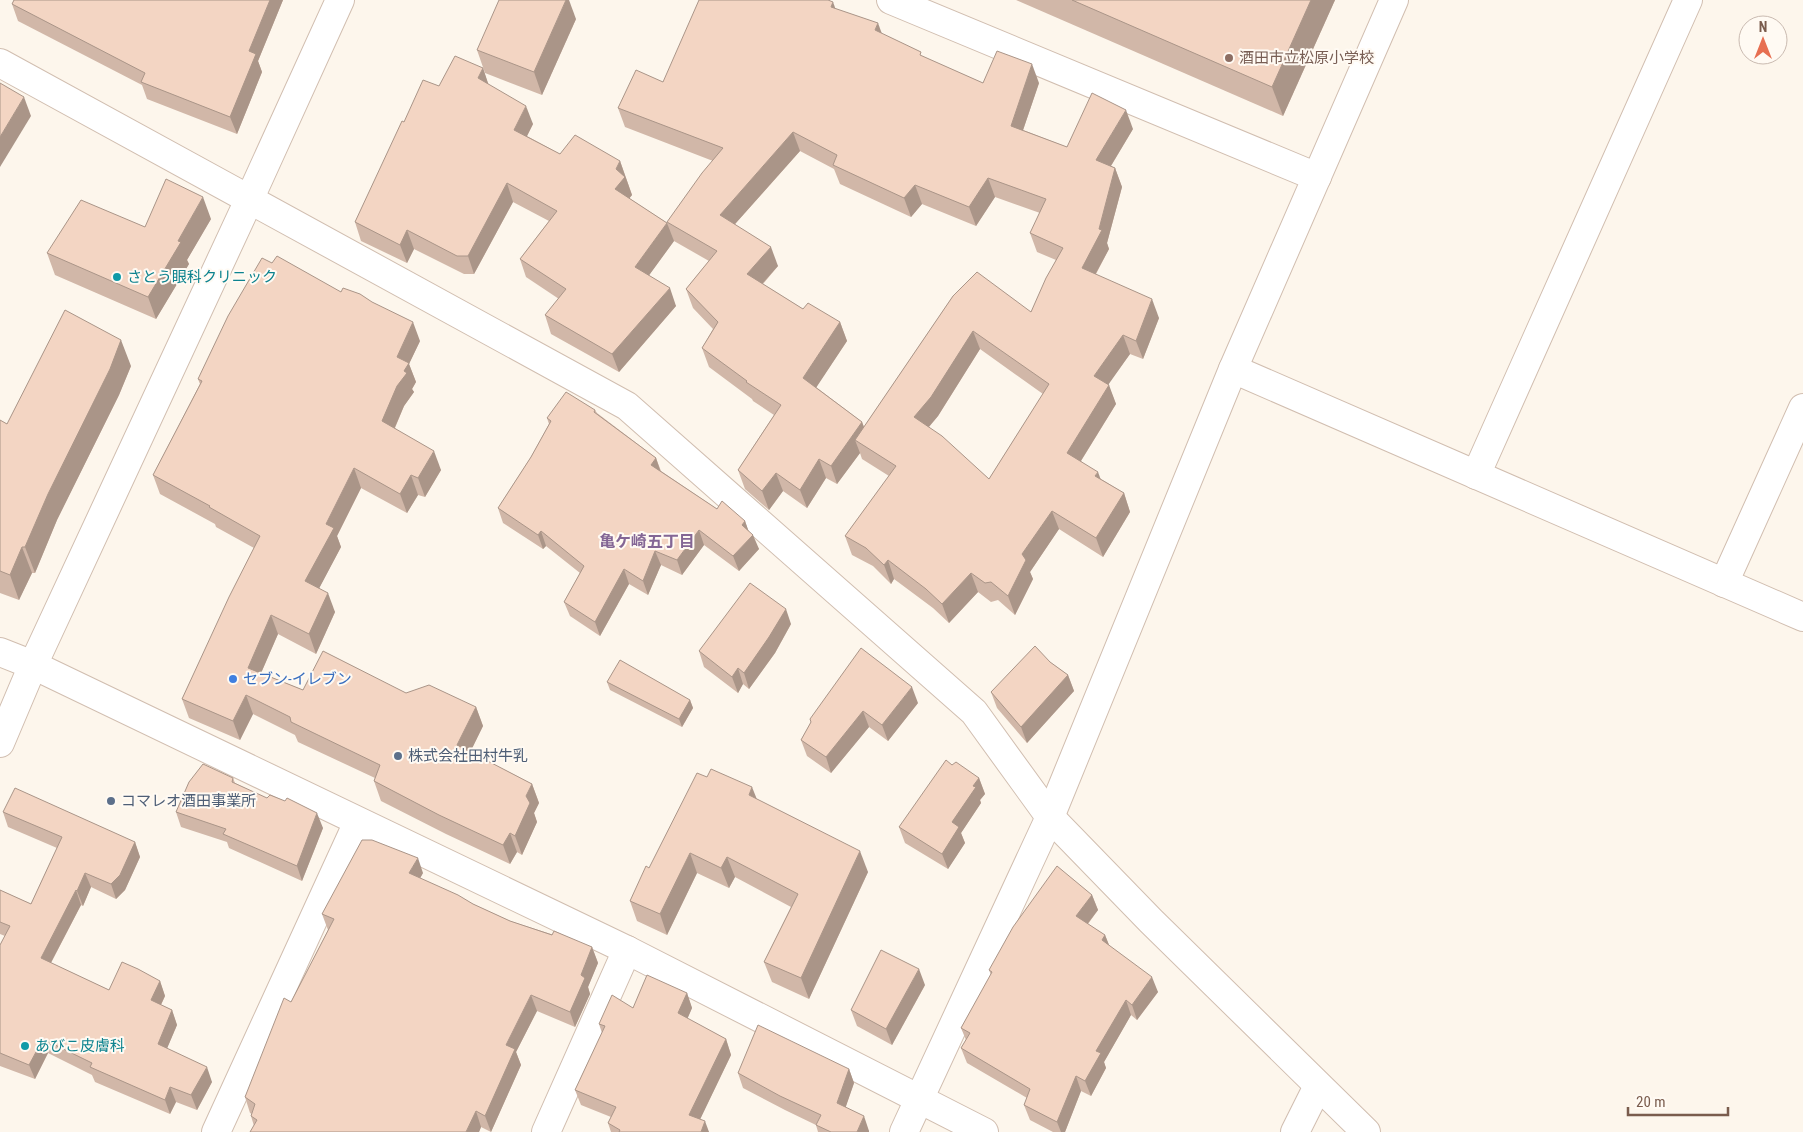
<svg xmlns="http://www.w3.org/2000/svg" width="1803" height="1132" font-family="'Roboto Condensed','Noto Sans JP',sans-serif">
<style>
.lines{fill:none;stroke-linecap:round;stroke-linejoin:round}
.minor-casing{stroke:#d1beb0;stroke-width:30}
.tertiary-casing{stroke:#d1beb0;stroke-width:30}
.minor{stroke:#fff;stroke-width:28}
.tertiary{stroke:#fff;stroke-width:28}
.wall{fill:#d1b7a8;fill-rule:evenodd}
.shaded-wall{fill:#aa9588}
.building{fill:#f3d5c3;stroke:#aa9588;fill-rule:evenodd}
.education-dot{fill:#8d6e63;stroke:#fffaf3;stroke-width:2}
.culture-dot{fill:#0f9aa8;stroke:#fffaf3;stroke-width:2}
.shop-dot{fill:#3f7fe0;stroke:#fffaf3;stroke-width:2}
.service-dot{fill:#5c6f8a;stroke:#fffaf3;stroke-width:2}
.labels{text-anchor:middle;stroke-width:4;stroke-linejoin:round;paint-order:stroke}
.education-label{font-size:15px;fill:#785e54;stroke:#fffaf3;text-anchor:start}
.culture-label{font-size:15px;fill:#0d838f;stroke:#fffaf3;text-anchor:start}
.shop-label{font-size:15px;fill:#366cbe;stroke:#fffaf3;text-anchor:start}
.service-label{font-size:15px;fill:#4e5e75;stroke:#fffaf3;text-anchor:start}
.neighbourhood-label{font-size:16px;font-weight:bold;fill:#846695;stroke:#fffaf3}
</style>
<rect width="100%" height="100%" fill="#fdf6ec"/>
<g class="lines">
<defs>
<g id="minor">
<path d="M891 0 1317 177"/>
<path d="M0 63 627 406 974 712 1050 817 1151 921 1366 1132"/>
<path d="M1233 369 1803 617"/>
<path d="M1476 475 1688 0"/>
<path d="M1724 583 1803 408"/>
<path d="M0 652 33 665 627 950 984 1132"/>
<path d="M216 1132 358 822"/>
<path d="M546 1132 627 950"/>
<path d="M904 1132 1050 817 1233 369 1394 0"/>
<path d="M1295 1132 1318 1086"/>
</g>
<path id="tertiary" d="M0 743 33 665 249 200 340 0"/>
</defs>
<use href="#minor" class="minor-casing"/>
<use href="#tertiary" class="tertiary-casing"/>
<use href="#minor" class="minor"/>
<use href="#tertiary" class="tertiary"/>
</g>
<g class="wall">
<path d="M14 0H283L258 61 262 72 237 134 147 99 142 85 18 21 12 4Z"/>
<path d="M1016 0H1335L1283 116Z"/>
<path d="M835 8 923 57 983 83H1039L1023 130 1067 147 1133 129 1111 166 1115 168 1122 187 1107 243 1109 249 1096 274 1159 318 1143 359 1130 354 1108 384 1116 404 1081 461 1101 479 1124 493 1130 512 1103 557 1059 529 1030 572 1033 579 1015 615 998 600 991 602 978 592 949 623 933 608 894 579 891 584 873 566 852 555 845 536 889 476 862 459 860 453 837 484 826 478 807 508 783 491 769 510 745 489 738 470 774 415 753 401 752 399 709 367 702 348 713 329 693 308 686 289 709 261 674 241 649 275 676 306 619 372 551 334 545 315 559 299 526 277 520 259 549 221 513 202 474 274H464L414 249 407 263 361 241 355 222 404 122 439 86 483 68 488 84 533 124 527 136 560 154 620 161 632 195 629 198 667 223 713 161 625 127 618 108 663 82ZM800 151 834 169 840 184 911 217 922 204 976 226 995 197 1040 213 1030 233 1037 252 1056 260 1031 312 953 296 864 427 862 422 816 387 847 341 840 322 803 309 763 284 778 266 735 224ZM980 349 1043 394 989 479 929 427 938 416Z"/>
<path d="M576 19 542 95 485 73 477 50Z"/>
<path d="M211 219 187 260 189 264 156 319 55 275 47 253 145 227Z"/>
<path d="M420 341 409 364 416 382 412 389 414 392 404 406 395 428 441 470 425 497 418 495 407 513 361 488 337 536 341 547 319 588 335 612 316 654 278 634 261 673 303 690 406 693 476 707 483 726 470 752 532 784 539 803 534 813 537 822 522 855 517 852 510 864 446 834 381 801 374 781 375 778 298 742 295 735 253 714 240 740 189 718 182 699 254 548 216 527 215 524 160 494 153 475 200 384 198 379Z"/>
<path d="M131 366 119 395 57 520 35 573H32L19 600 0 593V420L7 424Z"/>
<path d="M595 410 597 413 656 458 661 471 717 509 745 521 748 530 759 549 739 571 704 545 682 575 661 565 648 595 629 584 600 636 570 616 564 602 580 573 546 546 543 549 503 523 498 508 531 457 549 424 547 418Z"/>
<path d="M791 624 775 653 749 689 743 684 738 693 704 667 699 651Z"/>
<path d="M1050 662 1068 675 1074 691 1027 743 997 708 991 692Z"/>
<path d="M607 682 690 700 693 708 682 727 610 690Z"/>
<path d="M918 703 888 741 869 727 831 773 807 756 801 740 811 722 810 719Z"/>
<path d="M952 765 979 778 985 794 980 800 981 803 961 833 965 843 948 869 905 843 899 827Z"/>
<path d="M233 778 235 783 323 828 302 881 229 848 227 842 181 827 176 812Z"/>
<path d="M757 799 868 872 809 999 772 982 764 962 791 907 735 877 729 888 697 873 667 935 637 921 630 901 649 868Z"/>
<path d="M3 812 135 842 140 857 125 890 116 899 91 887 83 906 81 905 51 963 109 990 160 981 165 996 161 1005 172 1010 177 1025 167 1048 212 1082 197 1110 176 1102 170 1114 95 1082 92 1075 48 1053 35 1079 0 1066V945L5 936 0 934V890L31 904 57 848 8 827Z"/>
<path d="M423 873 420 878 473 904 510 921 592 947 598 963 588 987 590 994 575 1027 537 1011 516 1052 521 1065 491 1132 481 1127 479 1132H250L254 1126 251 1116 252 1114 250 1113 245 1097 328 930 322 914Z"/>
<path d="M1092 895 1098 910 1088 924 1105 935 1109 945 1158 992 1137 1020 1131 1015 1104 1062 1106 1068 1091 1096 1081 1091 1065 1132H1053L1030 1120 1024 1105 1027 1098 967 1063 961 1048 966 1040 961 1028 991 975 989 970Z"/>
<path d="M925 985 892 1045 857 1026 851 1010Z"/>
<path d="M687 993 692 1008 687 1019 726 1039 731 1055 700 1119 709 1132H611L608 1123 611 1117 581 1105 575 1090 602 1033 599 1024 633 1008Z"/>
<path d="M849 1069 854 1083 845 1108 869 1131V1132H818L816 1125 785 1110 743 1088 738 1073Z"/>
</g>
<g class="shaded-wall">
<path d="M270 0H283L258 61 262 72 237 134 230 117 249 51Z"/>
<path d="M566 0H569L576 19 542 95 534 72Z"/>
<path d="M1311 0H1335L1283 116 1272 87Z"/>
<path d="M833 2 840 21 831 7Z"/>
<path d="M878 23 885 42 875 30Z"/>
<path d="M1032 64 1039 83 1018 145 1011 126Z"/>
<path d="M483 68 489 86 478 78Z"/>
<path d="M24 97 31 116 0 167V137Z"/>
<path d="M526 106 533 124 521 148 514 130Z"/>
<path d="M1126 110 1133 129 1103 179 1096 160Z"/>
<path d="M793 132 800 151 727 233 720 215Z"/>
<path d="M620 161 632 195 622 208 615 189 616 169Z"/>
<path d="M1115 168 1122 187 1107 243 1109 249 1089 286 1082 268 1099 229Z"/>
<path d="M988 178 995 197 976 226 969 207Z"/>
<path d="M507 183 513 202 474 274 468 256Z"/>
<path d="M915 185 922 204 911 217 904 198Z"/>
<path d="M203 197 211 219 187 260 189 264 156 319 148 297 178 241Z"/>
<path d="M667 223 674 241 642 285 635 267Z"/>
<path d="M407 230 414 249 407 263 400 245Z"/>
<path d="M771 247 778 266 754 293 747 274Z"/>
<path d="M670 288 676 306 619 372 612 354Z"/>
<path d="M1152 299 1159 318 1143 359 1136 341Z"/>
<path d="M413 322 420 341 409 364 416 382 412 389 414 392 404 406 389 441 382 421 397 357Z"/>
<path d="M840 322 847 341 810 397 803 378Z"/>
<path d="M973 331 980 349 938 416 921 436 914 417Z"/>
<path d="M1123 335 1130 354 1101 395 1094 376Z"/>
<path d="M121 340 131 366 119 395 57 520 35 573 25 547 48 494Z"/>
<path d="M1109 385 1116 404 1074 472 1067 453Z"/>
<path d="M862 422 869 441 855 440 860 453 837 484 831 466Z"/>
<path d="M434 451 441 470 425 497 418 478Z"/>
<path d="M656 458 661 473 651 465Z"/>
<path d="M819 459 826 478 807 508 800 490Z"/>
<path d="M354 468 361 488 337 536 341 547 313 600 305 581 326 524Z"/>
<path d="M1098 472 1105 491 1095 476Z"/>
<path d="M776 473 783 491 769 510 762 491Z"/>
<path d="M411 475 418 495 407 513 400 494Z"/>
<path d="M1124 493 1130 512 1103 557 1096 538Z"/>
<path d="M1052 511 1059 529 1030 572 1033 579 1015 615 1008 596 1022 554Z"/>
<path d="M745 521 750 535 742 525Z"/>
<path d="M699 530 704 545 682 575 677 560Z"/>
<path d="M541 531 546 546 543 549 538 535Z"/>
<path d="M753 535 759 549 739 571 733 556Z"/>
<path d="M22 547 32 573 19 600 10 575Z"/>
<path d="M655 551 661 565 648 595 643 581Z"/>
<path d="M888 560 894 579 891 584 884 565Z"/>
<path d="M624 569 629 584 600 636 595 622Z"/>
<path d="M971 573 978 592 949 623 942 604Z"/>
<path d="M328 593 335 612 316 654 309 634Z"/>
<path d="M786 609 791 624 775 653 749 689 744 673Z"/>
<path d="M271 615 278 634 255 687 248 668Z"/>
<path d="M738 668 743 684 738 693 732 677Z"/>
<path d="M1068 675 1074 691 1027 743 1021 727Z"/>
<path d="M912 687 918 703 888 741 882 725Z"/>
<path d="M246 695 253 714 240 740 233 721Z"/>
<path d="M690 700 693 708 682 727 679 719Z"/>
<path d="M476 707 483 726 464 765 457 745Z"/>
<path d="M863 711 869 727 831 773 826 757Z"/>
<path d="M979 778 985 794 980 800 981 803 961 833 965 843 948 869 942 854 952 822 973 786Z"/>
<path d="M532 784 539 803 534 813 537 822 522 855 515 836 526 796Z"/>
<path d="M752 787 760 807 749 795Z"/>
<path d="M317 813 323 828 302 881 297 866Z"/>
<path d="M510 833 517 852 510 864 503 845Z"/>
<path d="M135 842 140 857 125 890 116 899 111 884Z"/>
<path d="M860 851 868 872 809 999 801 978Z"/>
<path d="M690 853 697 873 667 935 660 914Z"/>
<path d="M727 857 735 877 729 888 721 868Z"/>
<path d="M418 858 423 873 414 889 409 873Z"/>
<path d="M85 873 91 887 83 906 77 891Z"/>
<path d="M76 890 81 905 46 972 41 958Z"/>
<path d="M1092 895 1098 910 1082 931 1076 916Z"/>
<path d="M1105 935 1111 950 1102 940Z"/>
<path d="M592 947 598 963 588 987 590 994 575 1027 570 1012 581 975Z"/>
<path d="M919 969 925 985 892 1045 886 1029Z"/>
<path d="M1152 977 1158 992 1137 1020 1132 1005Z"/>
<path d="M160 981 165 996 156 1015 151 1000Z"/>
<path d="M687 993 692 1008 683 1029 678 1013Z"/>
<path d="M531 995 537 1011 516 1052 521 1065 491 1132 485 1116 506 1045Z"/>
<path d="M1126 1000 1131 1015 1104 1062 1106 1068 1091 1096 1085 1081 1096 1051Z"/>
<path d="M172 1010 177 1025 163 1058 158 1044Z"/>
<path d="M43 1039 48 1053 35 1079 29 1065Z"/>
<path d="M726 1039 731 1055 695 1130 689 1115Z"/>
<path d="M207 1067 212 1082 197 1110 191 1095Z"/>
<path d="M849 1069 854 1083 842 1118 837 1103Z"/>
<path d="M1076 1076 1081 1091 1065 1132H1061L1057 1122Z"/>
<path d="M170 1087 176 1102 170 1114 165 1100Z"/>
<path d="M476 1111 481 1127 479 1132H466Z"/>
<path d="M864 1116 869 1131V1132H857Z"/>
<path d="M705 1121 709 1132H701Z"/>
</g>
<g class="building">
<path d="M14 0H270L249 51 256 54 230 117 141 82 145 73 12 4Z"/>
<path d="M499 0H566L534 72 477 50Z"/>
<path d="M699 0H828L833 2 831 7 878 23 875 30 921 52 920 55 983 83 997 51 1032 64 1011 126 1067 147 1092 93 1126 110 1096 160 1115 168 1099 229 1102 230 1082 268 1152 299 1136 341 1123 335 1094 376 1109 385 1067 453 1098 472 1095 476 1124 493 1096 538 1052 511 1022 554 1026 560 1008 596 991 582 985 583 971 573 942 604 926 589 888 560 884 565 866 548 845 536 896 466 855 440 953 296 977 272 1031 312 1046 278 1063 248 1030 233 1046 199 988 178 969 207 915 185 904 198 833 165 837 155 793 132 720 215 771 247 747 274 803 309 808 303 840 322 803 378 862 422 831 466 819 459 800 490 776 473 762 491 738 470 781 405 746 382 747 381 702 348 718 322 686 289 717 251 667 222 702 173 723 148 618 108 636 70 663 82ZM973 331 1049 384 989 479 942 436 914 417 931 397Z"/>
<path d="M1072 0H1311L1272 87Z"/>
<path d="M455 56 483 68 478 78 526 106 514 130 560 154 575 135 620 161 616 169 625 177 615 189 667 223 635 267 670 288 612 354 545 315 566 289 520 259 557 211 507 183 468 256H457L407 230 400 245 355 222 402 121 404 122 423 80 439 86Z"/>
<path d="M0 83 24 97 0 137Z"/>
<path d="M166 179 203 197 178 241 181 242 148 297 47 253 81 200 145 227Z"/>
<path d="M277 256 341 292 343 288 360 294 372 302 413 322 397 357 409 363 404 371 407 373 397 386 382 421 434 451 418 478 411 475 400 494 354 468 326 524 334 528 305 581 328 593 309 634 271 615 248 668 303 690 323 651 406 693 429 685 476 707 457 745 532 784 526 796 530 803 515 836 510 833 503 845 439 815 374 781 380 765 291 722 290 717 246 695 233 721 182 699 229 597 260 536 209 507 210 506 153 475 202 381 198 379 228 316 262 258 272 263Z"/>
<path d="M65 310 121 340 110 369 48 494 25 547H22L10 575 0 571V420L7 424Z"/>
<path d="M566 392 595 410 594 412 656 458 651 465 717 509 722 501 745 521 742 525 753 535 733 556 699 530 677 560 655 551 643 581 624 569 595 622 564 602 584 566 541 531 538 535 498 508 531 457 551 421 547 418Z"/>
<path d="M750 583 786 609 769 637 744 673 738 668 732 677 699 651Z"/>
<path d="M1035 646 1050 662 1068 675 1021 727 991 692Z"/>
<path d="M861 648 912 687 882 725 863 711 826 757 801 740 811 722 810 719Z"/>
<path d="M620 660 690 700 679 719 607 682Z"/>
<path d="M946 760 952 765 956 762 979 778 973 786 976 787 952 822 959 827 942 854 899 827Z"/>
<path d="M203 764 233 778 232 782 267 798 270 795 285 801 287 798 317 813 297 866 223 834 226 829 176 812 189 782Z"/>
<path d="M711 769 752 787 749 795 860 851 801 978 764 962 798 894 727 857 721 868 690 853 660 914 630 901 646 866 649 868 697 773 707 777Z"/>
<path d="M15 788 135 842 120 875 111 884 85 873 77 891 76 890 41 958 109 990 122 962 138 969 160 981 151 1000 172 1010 158 1044 207 1067 191 1095 170 1087 165 1100 90 1067 92 1063 43 1039 29 1065 0 1053V945L10 926 0 922V890L31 904 62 837 3 812Z"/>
<path d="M362 840H372L418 858 409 873 458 895 473 904 510 921 552 935 554 931 592 947 581 975 585 978 570 1012 531 995 506 1045 515 1049 485 1116 476 1111 466 1132H250L257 1120 251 1116 255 1104 245 1097 284 998 291 1002 334 919 322 914Z"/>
<path d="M1057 866 1092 895 1076 916 1105 935 1102 940 1152 977 1132 1005 1126 1000 1096 1051 1101 1053 1085 1081 1076 1076 1057 1122 1024 1105 1030 1089 961 1048 970 1033 961 1028 992 972 989 970 1013 927Z"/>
<path d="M881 950 919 969 886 1029 851 1010Z"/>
<path d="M647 975 687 993 678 1013 726 1039 689 1115 705 1121 701 1132H619L620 1130 608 1123 616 1107 575 1090 605 1026 599 1024 612 995 633 1008Z"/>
<path d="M758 1025 849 1069 837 1103 864 1116 857 1132H831L816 1125 821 1115 780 1096 738 1073Z"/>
</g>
<circle class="education-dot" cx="1229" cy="58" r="5"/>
<g class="culture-dot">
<circle cx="117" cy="277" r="5"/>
<circle cx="25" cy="1046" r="5"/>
</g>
<circle class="shop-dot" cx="233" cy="679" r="5"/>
<g class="service-dot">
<circle cx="398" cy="756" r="5"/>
<circle cx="111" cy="801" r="5"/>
</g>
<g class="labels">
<g class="education-label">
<text x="1239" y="63">酒田市立松原小学校</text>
</g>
<g class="culture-label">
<text x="127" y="282">さとう眼科クリニック</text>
<text x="35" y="1051">あびこ皮膚科</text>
</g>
<g class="shop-label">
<text x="243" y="684">セブン-イレブン</text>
</g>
<g class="service-label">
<text x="408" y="761">株式会社田村牛乳</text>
<text x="121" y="806">コマレオ酒田事業所</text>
</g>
<g class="neighbourhood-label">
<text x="647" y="547">亀ケ崎五丁目</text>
</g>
</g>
<g transform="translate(1763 40)"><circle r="24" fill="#fffaf3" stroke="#cabbb1"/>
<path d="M0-4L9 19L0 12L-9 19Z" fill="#e76f51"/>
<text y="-8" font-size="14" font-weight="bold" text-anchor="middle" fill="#7a5c4d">N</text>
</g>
<path d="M1628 1107v8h100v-8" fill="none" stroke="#7a5c4d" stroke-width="2.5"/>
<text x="1636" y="1107" font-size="15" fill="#7a5c4d" stroke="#fffaf3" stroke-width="4" paint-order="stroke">20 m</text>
</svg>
